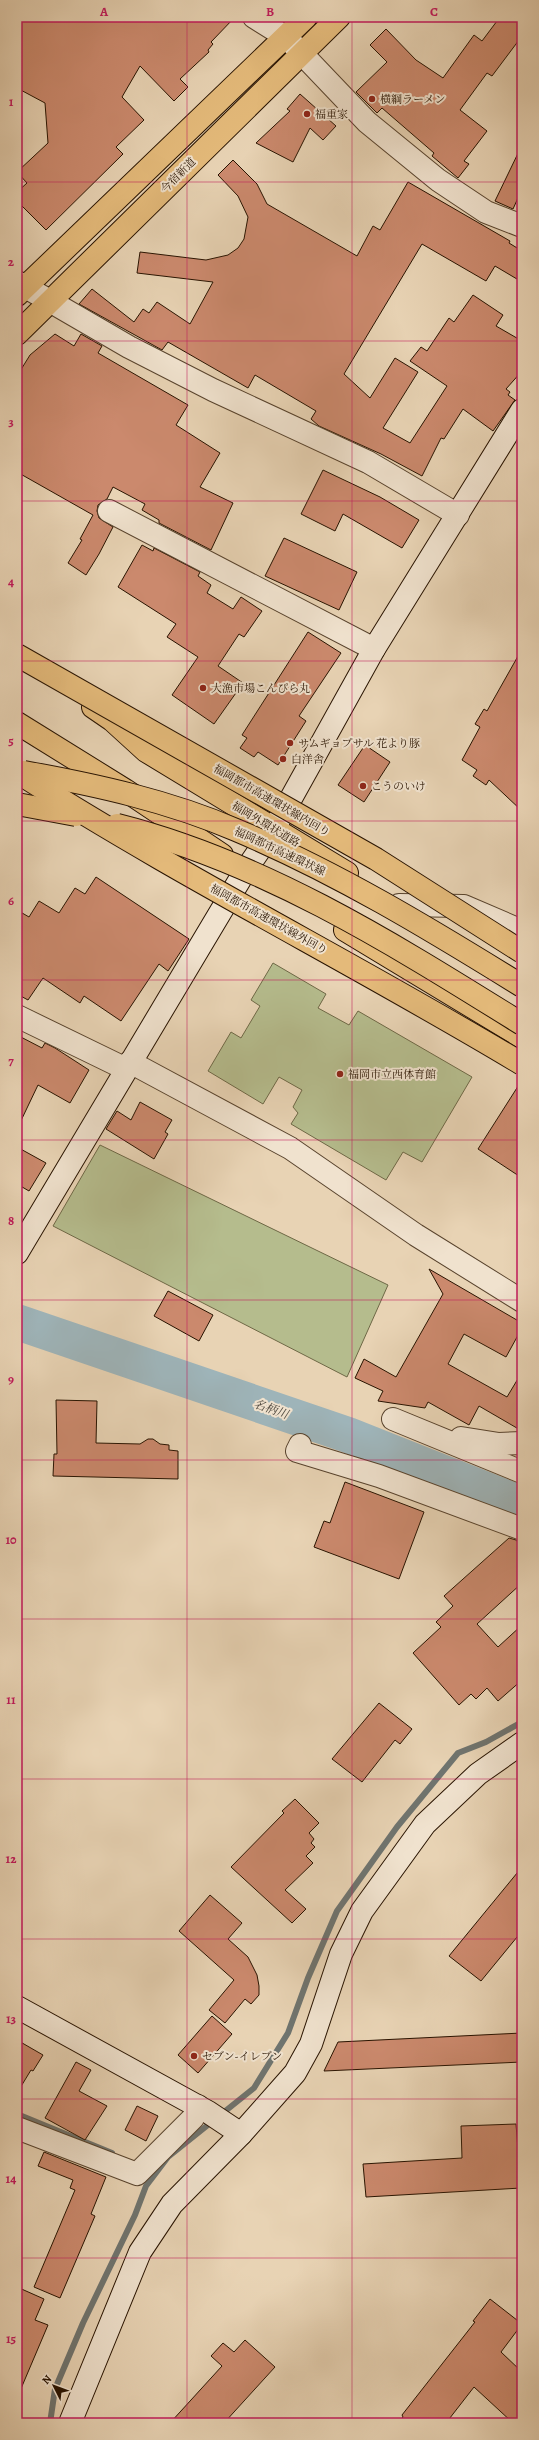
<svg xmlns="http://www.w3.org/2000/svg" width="539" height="2440" font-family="Alegreya,'Noto Serif JP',serif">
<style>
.green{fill:#b5bc8d;stroke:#6e6846}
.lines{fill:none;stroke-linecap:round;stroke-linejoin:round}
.stream{stroke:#6f746f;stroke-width:6}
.river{stroke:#9eb4b9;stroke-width:36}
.building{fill:#cb896d;stroke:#281300}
.street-casing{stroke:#58432d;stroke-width:24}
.secondary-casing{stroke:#281300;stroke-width:24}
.highway-casing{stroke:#281300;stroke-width:24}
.street{stroke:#f0e2ce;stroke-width:22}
.secondary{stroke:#f0e2ce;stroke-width:22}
.highway{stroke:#e4ba7a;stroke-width:22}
.highway-bridge-casing{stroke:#281300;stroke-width:24;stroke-linecap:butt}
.highway-bridge{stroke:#e4ba7a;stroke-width:22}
.grid{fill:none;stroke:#c2185b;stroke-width:1;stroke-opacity:0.55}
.poi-dot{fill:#8f2418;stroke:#f0e2ce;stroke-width:1.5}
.labels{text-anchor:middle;stroke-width:4;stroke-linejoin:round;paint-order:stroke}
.poi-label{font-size:11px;fill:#281300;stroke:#f0e2ce;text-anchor:start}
.street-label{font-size:11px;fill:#281300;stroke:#f0e2ce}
.water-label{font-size:12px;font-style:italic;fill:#514b41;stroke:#f0e2ce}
.neatline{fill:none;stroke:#c2185b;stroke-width:1.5}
.grid-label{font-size:13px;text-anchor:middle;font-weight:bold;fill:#c2185b}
</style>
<rect width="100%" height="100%" fill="#e8d3b4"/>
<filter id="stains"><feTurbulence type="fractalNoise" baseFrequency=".005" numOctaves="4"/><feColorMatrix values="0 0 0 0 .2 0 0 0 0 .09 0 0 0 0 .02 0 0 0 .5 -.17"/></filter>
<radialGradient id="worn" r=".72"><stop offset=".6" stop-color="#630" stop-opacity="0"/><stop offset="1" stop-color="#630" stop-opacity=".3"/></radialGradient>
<g class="green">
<path d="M273 963 326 994 318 1008 349 1025 358 1011 472 1077 422 1162 403 1152 386 1180 291 1124 298 1113 293 1107 302 1090 279 1077 263 1104 208 1071 231 1032 241 1038 260 1006 251 1000Z"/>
<path d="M100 1145 388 1285 347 1377 53 1226Z"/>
</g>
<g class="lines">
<g class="stream">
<path d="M17 2114 112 2153"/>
<path d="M50 2423 55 2389 83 2323 135 2215 146 2186 168 2157 254 2088 288 2033 308 1978 337 1911 397 1827 458 1753 486 1742 522 1722"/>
</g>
<path class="river" d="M17 1322 348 1435 522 1504"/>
</g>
<g class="building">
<path d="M17 17H235L211 42 213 44 208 50 209 52 180 79 188 87 174 101 140 66 122 97 144 120 116 147 123 154 46 230 17 201V192L27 183 17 172 48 143 45 103 17 88Z"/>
<path d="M500 17H522V36L492 76 487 73 460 110 487 131 464 161 469 164 458 178 432 156 434 153 382 108 377 113 356 92 387 62 370 45 386 29 416 60 443 78 474 35 482 41Z"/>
<path d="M300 94 336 126 323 140 310 128 293 162 256 143 290 111 287 109Z"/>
<path d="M522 145V189L513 209 495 201Z"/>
<path d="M233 160 257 184 267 204 357 256 373 226 380 230 408 182 510 241 509 243 522 251V282L495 266 486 281 422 244 344 374 370 398 395 358 418 372 383 428 410 443 447 386 410 361 421 347 427 351 449 318 454 322 473 295 503 315 496 326 522 341V371L506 389 510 392 508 395 515 400 493 431 463 409 444 439 441 438 422 476 381 454 319 426 311 419 316 411 255 375 248 388 168 342 162 350 79 304 92 289 134 322 143 309 149 313 157 302 190 324 213 282 137 273 140 252 206 260 228 255 238 248 244 239 248 217 238 196 218 175Z"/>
<path d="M55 334 74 346 81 334 102 346 98 353 188 405 176 425 220 453 200 487 233 503 211 550 159 523V520L142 510 145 504 113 487 107 499 98 505 97 511 99 518 113 527 99 554 86 575 68 563 82 540 80 539 93 515 17 472V376L30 355Z"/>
<path d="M323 470 380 497 419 520 402 548 343 514 335 531 301 514Z"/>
<path d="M284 538 357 572 339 610 265 576Z"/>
<path d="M142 545 153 551 154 548 200 572 198 576 211 585 207 593 233 609 241 597 262 611 244 637 239 634 218 666 243 683 214 724 172 695 198 657 167 637 176 624 118 587Z"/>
<path d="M308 632 341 653 299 716 306 721 278 765 258 752 254 757 240 748 247 738 242 735Z"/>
<path d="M522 649V811L489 780 486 785 473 776 477 770 462 760 480 727 475 724 484 709 487 711Z"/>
<path d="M365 745 390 762 364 802 338 785Z"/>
<path d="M96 877 189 939 168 971 159 964 121 1021 84 996 80 1003 43 978 28 1000 17 994V910L29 917 39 901 59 913 75 888 85 894Z"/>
<path d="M17 1035 42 1048 45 1043 55 1048 89 1070 70 1103 38 1085 17 1129Z"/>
<path d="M522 1080V1178L478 1149Z"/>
<path d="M140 1102 172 1120 165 1132 168 1134 154 1159 106 1129 117 1111 131 1120Z"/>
<path d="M17 1147 46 1163 29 1191 17 1184Z"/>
<path d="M429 1269 522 1323V1328L506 1357 464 1334 448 1364 507 1397 522 1372V1431L479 1406 469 1425 428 1402 425 1408 378 1401 383 1391 355 1378 364 1359 396 1377 443 1294Z"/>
<path d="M168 1291 213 1315 199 1341 154 1316Z"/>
<path d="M56 1400 97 1401 96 1443 140 1444 148 1439H153L160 1444 169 1445V1450L178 1451V1479L53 1476 54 1454H57Z"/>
<path d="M345 1482 424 1512 399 1579 314 1547 324 1521 330 1523Z"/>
<path d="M509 1538 516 1540 522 1547V1583L477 1624 498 1647 522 1625V1680L498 1701 487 1688 476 1699 471 1694 459 1705 413 1653 441 1627 436 1622 453 1606 444 1596Z"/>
<path d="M379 1703 412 1729 400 1744 395 1740 362 1782 332 1759Z"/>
<path d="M295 1799 319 1823 309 1833 314 1839 311 1843 315 1847 306 1856 313 1863 285 1890 306 1909 292 1923 231 1867 284 1813 282 1811Z"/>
<path d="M522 1867V1931L481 1981 449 1956Z"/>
<path d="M210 1895 242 1923 228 1939 248 1957 257 1975 259 1986V1995L251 2004 245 1999 225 2023 209 2010 234 1980 179 1931Z"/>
<path d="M212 2016 232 2034 198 2073 178 2055Z"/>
<path d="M522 2033V2062L324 2071 338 2042Z"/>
<path d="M17 2040 43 2055 33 2071 31 2070 17 2093Z"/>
<path d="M76 2062 91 2070 79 2091 107 2106 85 2140 45 2118Z"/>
<path d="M137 2106 158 2116 146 2141 125 2130Z"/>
<path d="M516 2124 521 2188 366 2197 363 2164 462 2158 461 2126Z"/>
<path d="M44 2152 106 2177 91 2214 95 2216 60 2298 34 2287 75 2190 70 2188 73 2180 38 2166Z"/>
<path d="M17 2287 44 2299 35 2320 48 2325 17 2398Z"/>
<path d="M490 2299 522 2324 501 2352 522 2372V2423H513L474 2387 446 2423H398L403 2417 402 2415 475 2322 473 2321Z"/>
<path d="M245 2340 275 2367 224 2423H170L222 2366 211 2356 223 2343 234 2352Z"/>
</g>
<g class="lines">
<defs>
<g id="street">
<path d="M254 17 286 37 367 122 438 180 486 212 522 226"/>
<path d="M17 282 129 347 213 390 368 462 458 515"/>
<path d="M109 511 374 649"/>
<path d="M399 905 464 906 522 931"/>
<path d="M17 1016 126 1069"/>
<path d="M130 1062 290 1148 416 1235 522 1301"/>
<path d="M393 1419 522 1472"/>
<path d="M461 1438 499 1444 522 1443"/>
<path d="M300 1445 297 1451 379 1476 522 1529"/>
<path d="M17 2128 137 2174 193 2118 198 2106"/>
</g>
<g id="secondary">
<path d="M17 1253 245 871 274 829 374 649 522 410"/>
<path d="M17 2007 208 2112 241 2134"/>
<path d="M70 2423 140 2252 172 2204 241 2134 295 2073 311 2044 341 1954 362 1911 425 1824 478 1774 522 1743"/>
</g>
<g id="highway">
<path d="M17 295 306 17"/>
<path d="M17 334 339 17"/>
<path d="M93 707 112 720 146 751 347 873"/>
<path d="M17 723 125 790 222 855"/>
<path d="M345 930 522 1037"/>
</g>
</defs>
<use href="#street" class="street-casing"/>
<use href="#secondary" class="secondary-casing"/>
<use href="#highway" class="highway-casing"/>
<use href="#street" class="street"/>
<use href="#secondary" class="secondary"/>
<use href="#highway" class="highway"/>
<defs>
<g id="highway-bridge">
<path d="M17 655 376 859 522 952"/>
<path d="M17 772C181 877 356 964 522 1064"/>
<path d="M24 772C96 785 169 801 236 830 336 872 430 929 522 986"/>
<path d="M17 804 76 815"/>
<path d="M117 825C264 862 395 945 522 1024"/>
</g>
</defs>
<use href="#highway-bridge" class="highway-bridge-casing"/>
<use href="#highway-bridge" class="highway-bridge"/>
</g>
<path class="grid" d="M187 17V2423M352 17V2423M17 182H522M17 341H522M17 501H522M17 661H522M17 821H522M17 980H522M17 1140H522M17 1300H522M17 1460H522M17 1619H522M17 1779H522M17 1939H522M17 2099H522M17 2258H522"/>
<g class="poi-dot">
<circle cx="372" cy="99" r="4"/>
<circle cx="307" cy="114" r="4"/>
<circle cx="203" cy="688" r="4"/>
<circle cx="290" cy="743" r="4"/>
<circle cx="283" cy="759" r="4"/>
<circle cx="363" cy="786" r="4"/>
<circle cx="340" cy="1074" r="4"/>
<circle cx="194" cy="2056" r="4"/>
</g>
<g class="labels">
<g class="poi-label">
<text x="380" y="103">横綱ラーメン</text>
<text x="315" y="118">福重家</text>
<text x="211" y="692">大漁市場こんぴら丸</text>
<text x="298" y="747">サムギョプサル 花より豚</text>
<text x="291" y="763">白洋舎</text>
<text x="371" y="790">こうのいけ</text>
<text x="348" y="1078">福岡市立西体育館</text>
<text x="202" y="2060">セブン-イレブン</text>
</g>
<g class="street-label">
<text transform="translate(178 175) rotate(-45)" y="4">今宿新道</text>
<text transform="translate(272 800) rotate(30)" y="4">福岡都市高速環状線内回り</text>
<text transform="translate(266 824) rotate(31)" y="4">福岡外環状道路</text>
<text transform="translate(280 851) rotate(25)" y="4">福岡都市高速環状線</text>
<text transform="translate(269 919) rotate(29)" y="4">福岡都市高速環状線外回り</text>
</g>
<g class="water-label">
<text transform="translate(271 1409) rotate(19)" y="4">名柄川</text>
</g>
</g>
<rect width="539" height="2440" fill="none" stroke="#e8d3b4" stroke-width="44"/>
<g transform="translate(54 2386) rotate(312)" stroke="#f0e2ce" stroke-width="3" paint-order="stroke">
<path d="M0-3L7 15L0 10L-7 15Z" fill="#281300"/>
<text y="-6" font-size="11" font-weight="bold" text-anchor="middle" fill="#281300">N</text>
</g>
<rect x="22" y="22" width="495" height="2396" class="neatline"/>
<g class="grid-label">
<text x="104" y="16">A</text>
<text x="270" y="16">B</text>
<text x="434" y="16">C</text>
<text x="11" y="106">1</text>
<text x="11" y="266">2</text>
<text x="11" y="426">3</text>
<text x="11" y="586">4</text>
<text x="11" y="745">5</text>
<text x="11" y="905">6</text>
<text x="11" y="1065">7</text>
<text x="11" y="1225">8</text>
<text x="11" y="1384">9</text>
<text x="11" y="1544">10</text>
<text x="11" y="1704">11</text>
<text x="11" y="1863">12</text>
<text x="11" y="2023">13</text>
<text x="11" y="2183">14</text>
<text x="11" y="2343">15</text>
</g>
<rect width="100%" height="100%" filter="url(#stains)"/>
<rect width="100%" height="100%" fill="url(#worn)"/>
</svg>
